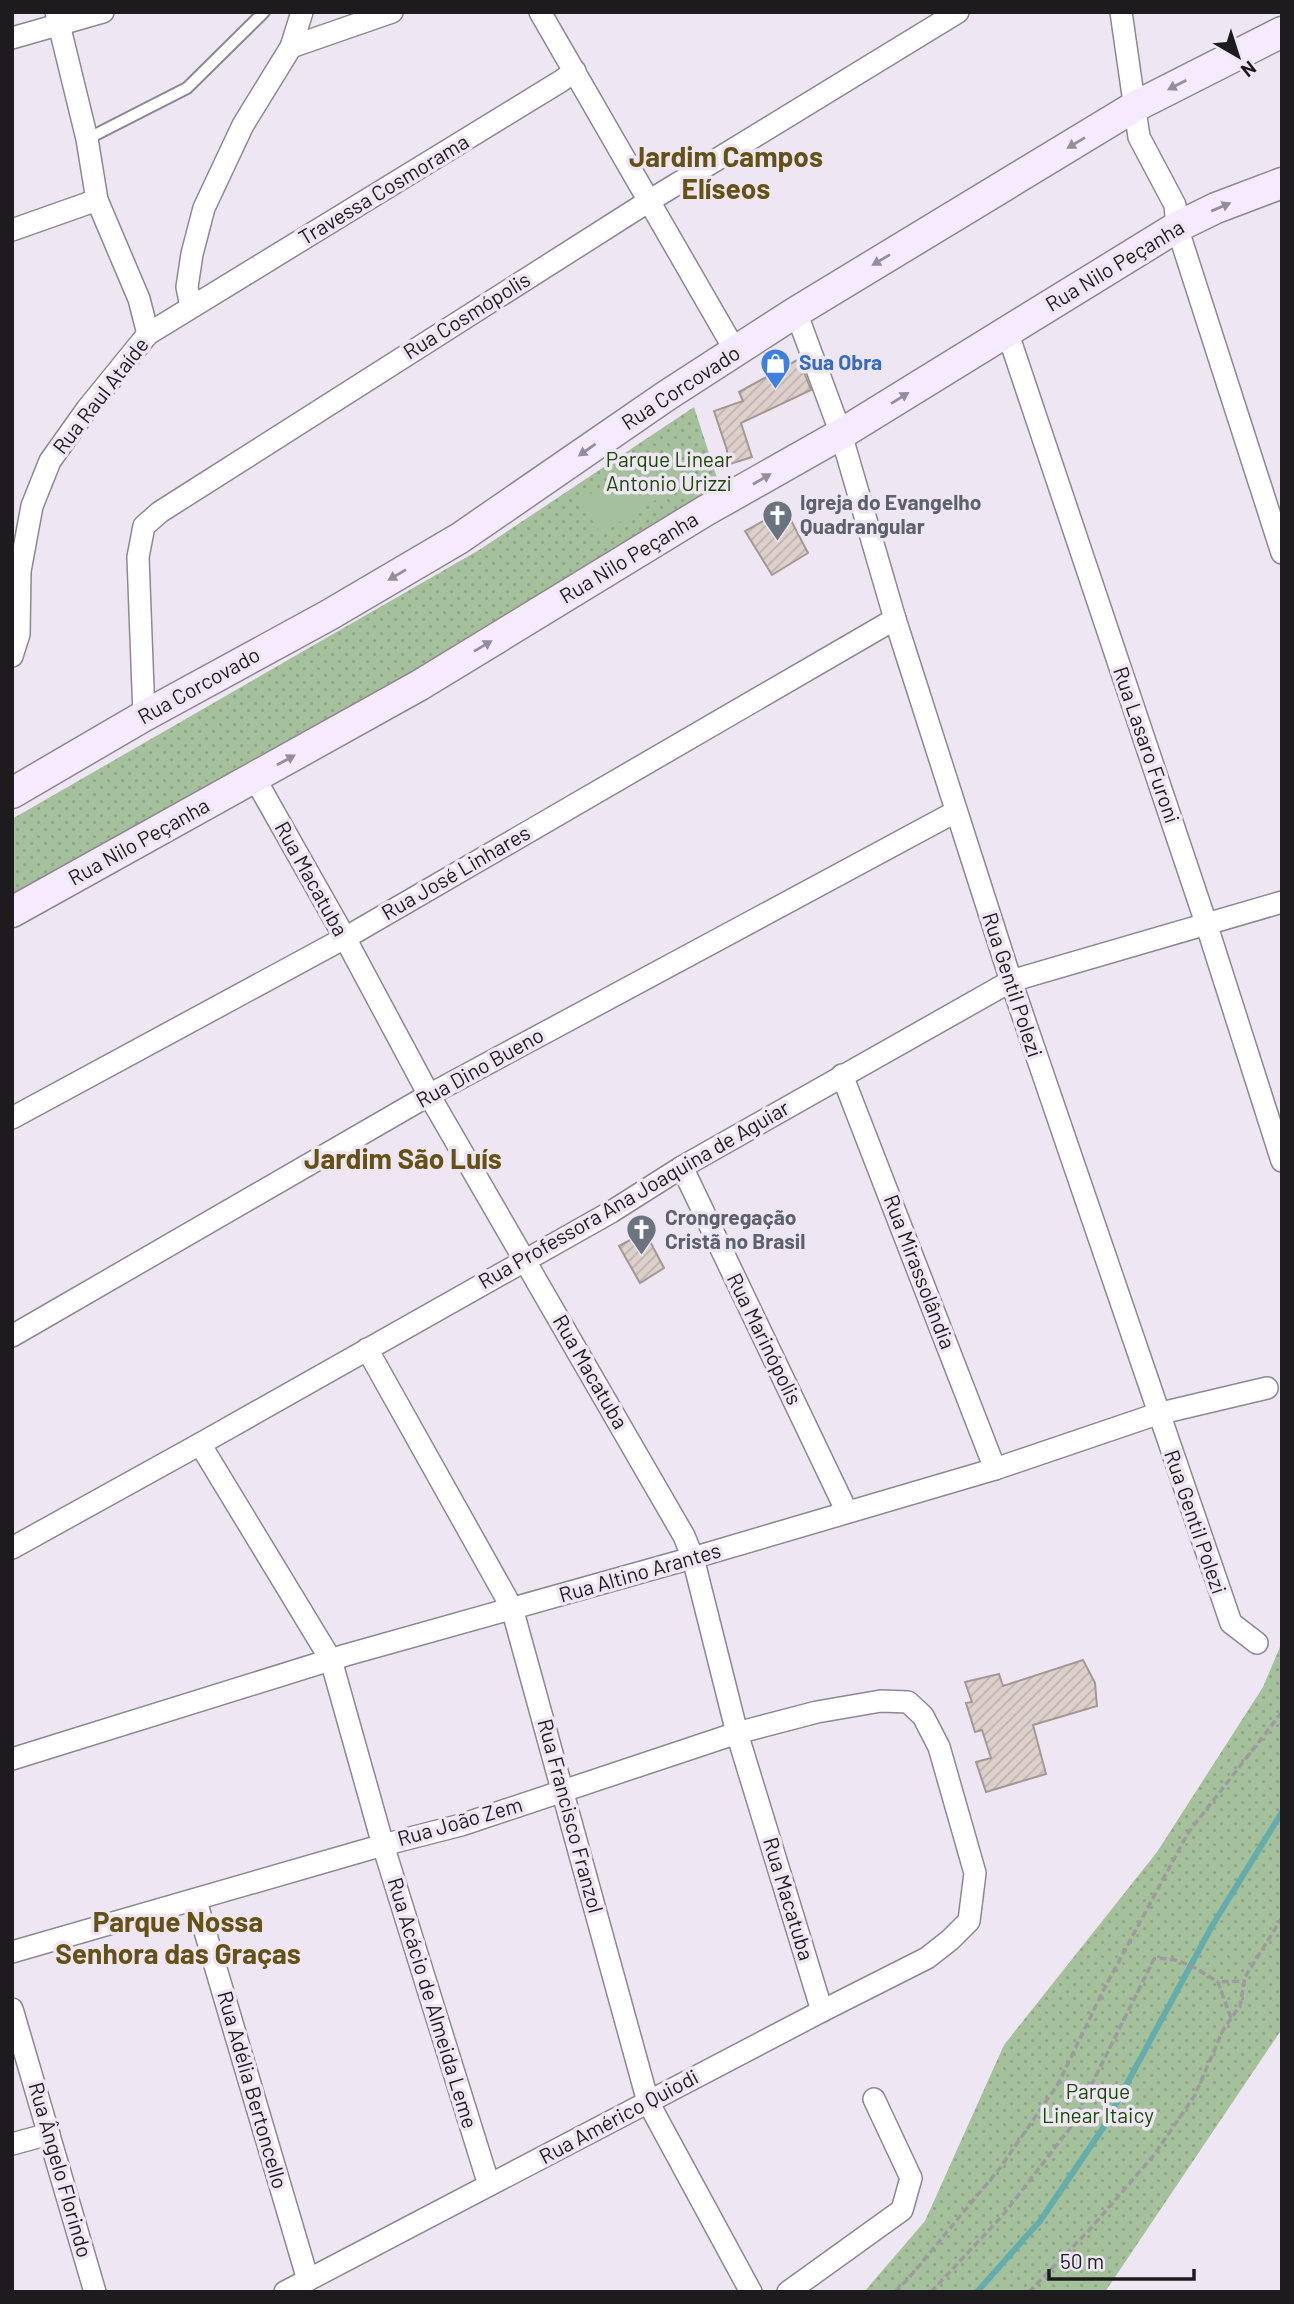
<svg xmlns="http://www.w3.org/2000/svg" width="1294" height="2304" font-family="Barlow,sans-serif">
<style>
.grass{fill:url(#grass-dots)}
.pitch{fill:#a5c19c}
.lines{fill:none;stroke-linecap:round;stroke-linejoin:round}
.stream{stroke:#65adad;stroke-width:6}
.building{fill:url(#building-hatch);stroke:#a59892;stroke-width:2}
.lane-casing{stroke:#8d8791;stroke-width:14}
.street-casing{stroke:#8d8791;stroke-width:24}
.secondary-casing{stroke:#8d8791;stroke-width:33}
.path{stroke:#9f99a2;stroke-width:3.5;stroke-dasharray:7 3.5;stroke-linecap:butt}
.lane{stroke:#fff;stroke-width:10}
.street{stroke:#fff;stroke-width:21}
.secondary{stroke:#f5eafe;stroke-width:30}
.oneway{fill:#948d9a}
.labels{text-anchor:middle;stroke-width:7;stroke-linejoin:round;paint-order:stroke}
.street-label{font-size:21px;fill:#1e1b1f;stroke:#eee7f3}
.shop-label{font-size:21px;font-weight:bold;fill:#366cbe;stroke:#eee7f3;text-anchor:start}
.park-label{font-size:21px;fill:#1c480a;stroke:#eee7f3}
.worship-label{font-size:21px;font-weight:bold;fill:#5b616d;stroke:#eee7f3;text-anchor:start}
.district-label{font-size:28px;font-weight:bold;fill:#655115;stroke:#eee7f3}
</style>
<defs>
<pattern id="grass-dots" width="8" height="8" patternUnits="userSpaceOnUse" patternTransform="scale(1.75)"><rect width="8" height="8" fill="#a5c19c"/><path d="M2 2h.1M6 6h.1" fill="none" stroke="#8ea586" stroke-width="1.8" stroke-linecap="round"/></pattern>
<pattern id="building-hatch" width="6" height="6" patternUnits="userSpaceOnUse" patternTransform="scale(1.75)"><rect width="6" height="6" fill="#ddd0ca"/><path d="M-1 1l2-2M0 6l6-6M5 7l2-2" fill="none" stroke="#bdb2ad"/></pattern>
</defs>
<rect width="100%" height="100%" fill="#eee7f3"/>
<g class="grass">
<path d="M694 407 720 487 523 609 12 894V819L479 550Z"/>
<path d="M1282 1642V2029L1105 2292H864L925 2221 1004 2045 1157 1852 1263 1687Z"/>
</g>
<path class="pitch" d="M659 451 680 485 601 534 580 500Z"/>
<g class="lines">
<path class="stream" d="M977 2292 1040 2221 1103 2128 1212 1926 1282 1812"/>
</g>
<g class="building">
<path d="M799 359 811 390 741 423 752 457 727 465V450L714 411 743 401 739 392Z"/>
<path d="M785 509 808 553 772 575 745 531Z"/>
<path d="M645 1232 664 1268 640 1283 619 1246Z"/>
<path d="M1083 1660 1095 1683 1097 1706 1033 1725 1046 1774 986 1792 976 1762 991 1758 982 1730 975 1732 966 1703 972 1702 965 1682 999 1674 1003 1686Z"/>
</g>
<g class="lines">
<defs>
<path id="lane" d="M87 139 187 88 264 12"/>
<g id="street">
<path d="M56 12 87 139 97 200 139 299 148 334"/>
<path d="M540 12 736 352"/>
<path d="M1121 12 1139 137 1175 205 1177 227 1282 553"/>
<path d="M12 38 103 12"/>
<path d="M291 47 392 12"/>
<path d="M12 230 97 200"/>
<path d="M191 307 187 287 192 254 204 208 243 125 291 47 302 12"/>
<path d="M796 312 841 434 895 619 1011 981 1231 1623 1257 1643"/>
<path d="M1007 331 1206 923 1282 1161"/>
<path d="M12 656 19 634 20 571 32 506 50 461 87 409 148 334 561 81 575 71"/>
<path d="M144 716 138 557 144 526 160 512 649 201 958 12"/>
<path d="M254 777 345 938 429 1095 684 1536 693 1558 737 1733 822 2011"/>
<path d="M842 1075 995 1469"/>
<path d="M12 1118 352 934 895 619"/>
<path d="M682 1167 847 1512"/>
<path d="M12 1336 429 1095 955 812"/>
<path d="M367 1349 512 1608 648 2102 751 2292"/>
<path d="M200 1444 331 1660 383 1845 489 2185"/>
<path d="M12 1548 200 1444 611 1212 682 1167 1011 981 1282 902"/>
<path d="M12 1759 346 1655 706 1554 995 1469 1157 1414 1267 1388"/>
<path d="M196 1901 308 2280"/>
<path d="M12 1952 383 1845 461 1825 737 1733 817 1712 881 1701 908 1702 923 1716 939 1747 975 1873 969 1921 950 1940 927 1958 822 2011 285 2292"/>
<path d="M12 2009 95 2292"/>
<path d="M12 2144 49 2134"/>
<path d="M788 2292 902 2210 911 2178 874 2099"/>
</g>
<g id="secondary">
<path d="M12 793 144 716 329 615 460 538 666 396 796 312 1134 107 1282 32"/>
<path d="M12 912 420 685 705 511 841 434 1177 227 1216 208 1282 183"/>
</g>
</defs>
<use href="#lane" class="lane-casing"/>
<use href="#street" class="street-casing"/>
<use href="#secondary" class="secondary-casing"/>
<g class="path">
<path d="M1231 2018 1218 1982 1245 1981"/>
<path d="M895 2292 908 2279 1000 2168 1058 2084 1104 1989 1188 1833 1282 1712"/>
<path d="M931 2292 1003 2215 1070 2128 1154 1959C1180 1956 1197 1969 1218 1982"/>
<path d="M1029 2292 1091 2228 1154 2155 1195 2095 1223 2030 1240 2006 1245 1977 1282 1918"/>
</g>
<use href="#lane" class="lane"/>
<use href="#street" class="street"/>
<use href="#secondary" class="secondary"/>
</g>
<defs><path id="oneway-solid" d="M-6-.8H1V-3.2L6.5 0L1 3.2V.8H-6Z" transform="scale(1.75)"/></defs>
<g class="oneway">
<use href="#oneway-solid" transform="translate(1177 85) rotate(153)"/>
<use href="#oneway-solid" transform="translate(1076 143) rotate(149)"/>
<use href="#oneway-solid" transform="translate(1221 207) rotate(-23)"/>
<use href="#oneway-solid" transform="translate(881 260) rotate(149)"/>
<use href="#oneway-solid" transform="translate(900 398) rotate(-32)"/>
<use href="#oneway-solid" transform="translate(587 450) rotate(145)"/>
<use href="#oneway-solid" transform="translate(762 479) rotate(-30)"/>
<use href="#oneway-solid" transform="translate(397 575) rotate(149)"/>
<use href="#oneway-solid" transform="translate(483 646) rotate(-31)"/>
<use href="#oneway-solid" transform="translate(286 760) rotate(-29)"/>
</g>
<defs>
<symbol id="shop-pin" viewBox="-11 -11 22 30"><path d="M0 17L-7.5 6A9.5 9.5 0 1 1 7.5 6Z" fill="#3f7fe0" stroke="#eee7f3"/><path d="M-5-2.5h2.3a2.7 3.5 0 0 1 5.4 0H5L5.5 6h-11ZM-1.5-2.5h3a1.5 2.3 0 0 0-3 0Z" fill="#fff"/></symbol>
<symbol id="church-pin" viewBox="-11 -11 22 30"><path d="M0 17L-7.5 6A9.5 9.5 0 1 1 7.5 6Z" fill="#6b7280" stroke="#eee7f3"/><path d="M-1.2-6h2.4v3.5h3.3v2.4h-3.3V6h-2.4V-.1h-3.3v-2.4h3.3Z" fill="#fff"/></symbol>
</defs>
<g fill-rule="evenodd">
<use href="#shop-pin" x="758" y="346" width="35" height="47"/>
<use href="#church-pin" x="760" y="498" width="35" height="47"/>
<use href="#church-pin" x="624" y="1212" width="35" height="47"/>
</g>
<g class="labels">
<g class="street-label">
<text transform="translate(384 190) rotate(-31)" y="7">Travessa Cosmorama</text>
<text transform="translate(1115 266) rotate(-31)" y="7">Rua Nilo Peçanha</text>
<text transform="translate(467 316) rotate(-32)" y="7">Rua Cosmópolis</text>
<text transform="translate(681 388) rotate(-33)" y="7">Rua Corcovado</text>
<text transform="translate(101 396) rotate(-52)" y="7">Rua Raul Ataíde</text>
<text transform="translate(629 558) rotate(-31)" y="7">Rua Nilo Peçanha</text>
<text transform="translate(199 686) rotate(-29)" y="7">Rua Corcovado</text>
<text transform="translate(1146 745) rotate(71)" y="7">Rua Lasaro Furoni</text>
<text transform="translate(139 842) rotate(-29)" y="7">Rua Nilo Peçanha</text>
<text transform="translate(456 873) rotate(-30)" y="7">Rua José Linhares</text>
<text transform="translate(311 879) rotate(61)" y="7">Rua Macatuba</text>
<text transform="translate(1012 985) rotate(72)" y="7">Rua Gentil Polezi</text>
<text transform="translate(480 1068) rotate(-29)" y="7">Rua Dino Bueno</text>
<text transform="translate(634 1195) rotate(-30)" y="7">Rua Professora Ana Joaquina de Aguiar</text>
<text transform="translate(919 1272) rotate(69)" y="7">Rua Mirassolândia</text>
<text transform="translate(764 1339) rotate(64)" y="7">Rua Marinópolis</text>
<text transform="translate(590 1372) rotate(60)" y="7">Rua Macatuba</text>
<text transform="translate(1195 1522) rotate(71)" y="7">Rua Gentil Polezi</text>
<text transform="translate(640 1573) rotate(-16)" y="7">Rua Altino Arantes</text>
<text transform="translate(570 1816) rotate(75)" y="7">Rua Francisco Franzol</text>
<text transform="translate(460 1822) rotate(-16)" y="7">Rua João Zem</text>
<text transform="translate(788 1899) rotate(73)" y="7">Rua Macatuba</text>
<text transform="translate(432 2003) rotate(73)" y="7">Rua Acácio de Almeida Leme</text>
<text transform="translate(252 2090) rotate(74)" y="7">Rua Adélia Bertoncello</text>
<text transform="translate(619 2117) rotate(-28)" y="7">Rua Américo Quiodi</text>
<text transform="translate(60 2170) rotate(74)" y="7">Rua Ângelo Florindo</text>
</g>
<g class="shop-label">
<text x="799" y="370">Sua Obra</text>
</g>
<g class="park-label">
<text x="669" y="467">Parque Linear<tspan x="669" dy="24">Antonio Urizzi</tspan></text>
<text x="1098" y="2099">Parque<tspan x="1098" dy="24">Linear Itaicy</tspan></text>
</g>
<g class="worship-label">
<text x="800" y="510">Igreja do Evangelho<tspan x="800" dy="24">Quadrangular</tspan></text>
<text x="665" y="1225">Crongregação<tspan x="665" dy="24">Cristã no Brasil</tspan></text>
</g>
<g class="district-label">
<text x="726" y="167">Jardim Campos<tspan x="726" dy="32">Elíseos</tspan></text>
<text x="403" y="1169">Jardim São Luís</text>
<text x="178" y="1932">Parque Nossa<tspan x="178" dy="32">Senhora das Graças</tspan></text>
</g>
</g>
<rect width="1294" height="2304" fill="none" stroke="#1e1b1f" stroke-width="28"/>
<g transform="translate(1238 56) rotate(141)" stroke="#eee7f3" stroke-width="5" paint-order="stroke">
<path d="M0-5L12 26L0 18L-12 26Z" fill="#1e1b1f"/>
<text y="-10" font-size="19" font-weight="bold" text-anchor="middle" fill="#1e1b1f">N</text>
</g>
<path d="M1049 2269v10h145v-10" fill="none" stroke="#1e1b1f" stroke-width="3.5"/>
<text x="1060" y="2269" font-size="21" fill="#1e1b1f" stroke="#eee7f3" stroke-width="5" paint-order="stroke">50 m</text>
</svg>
